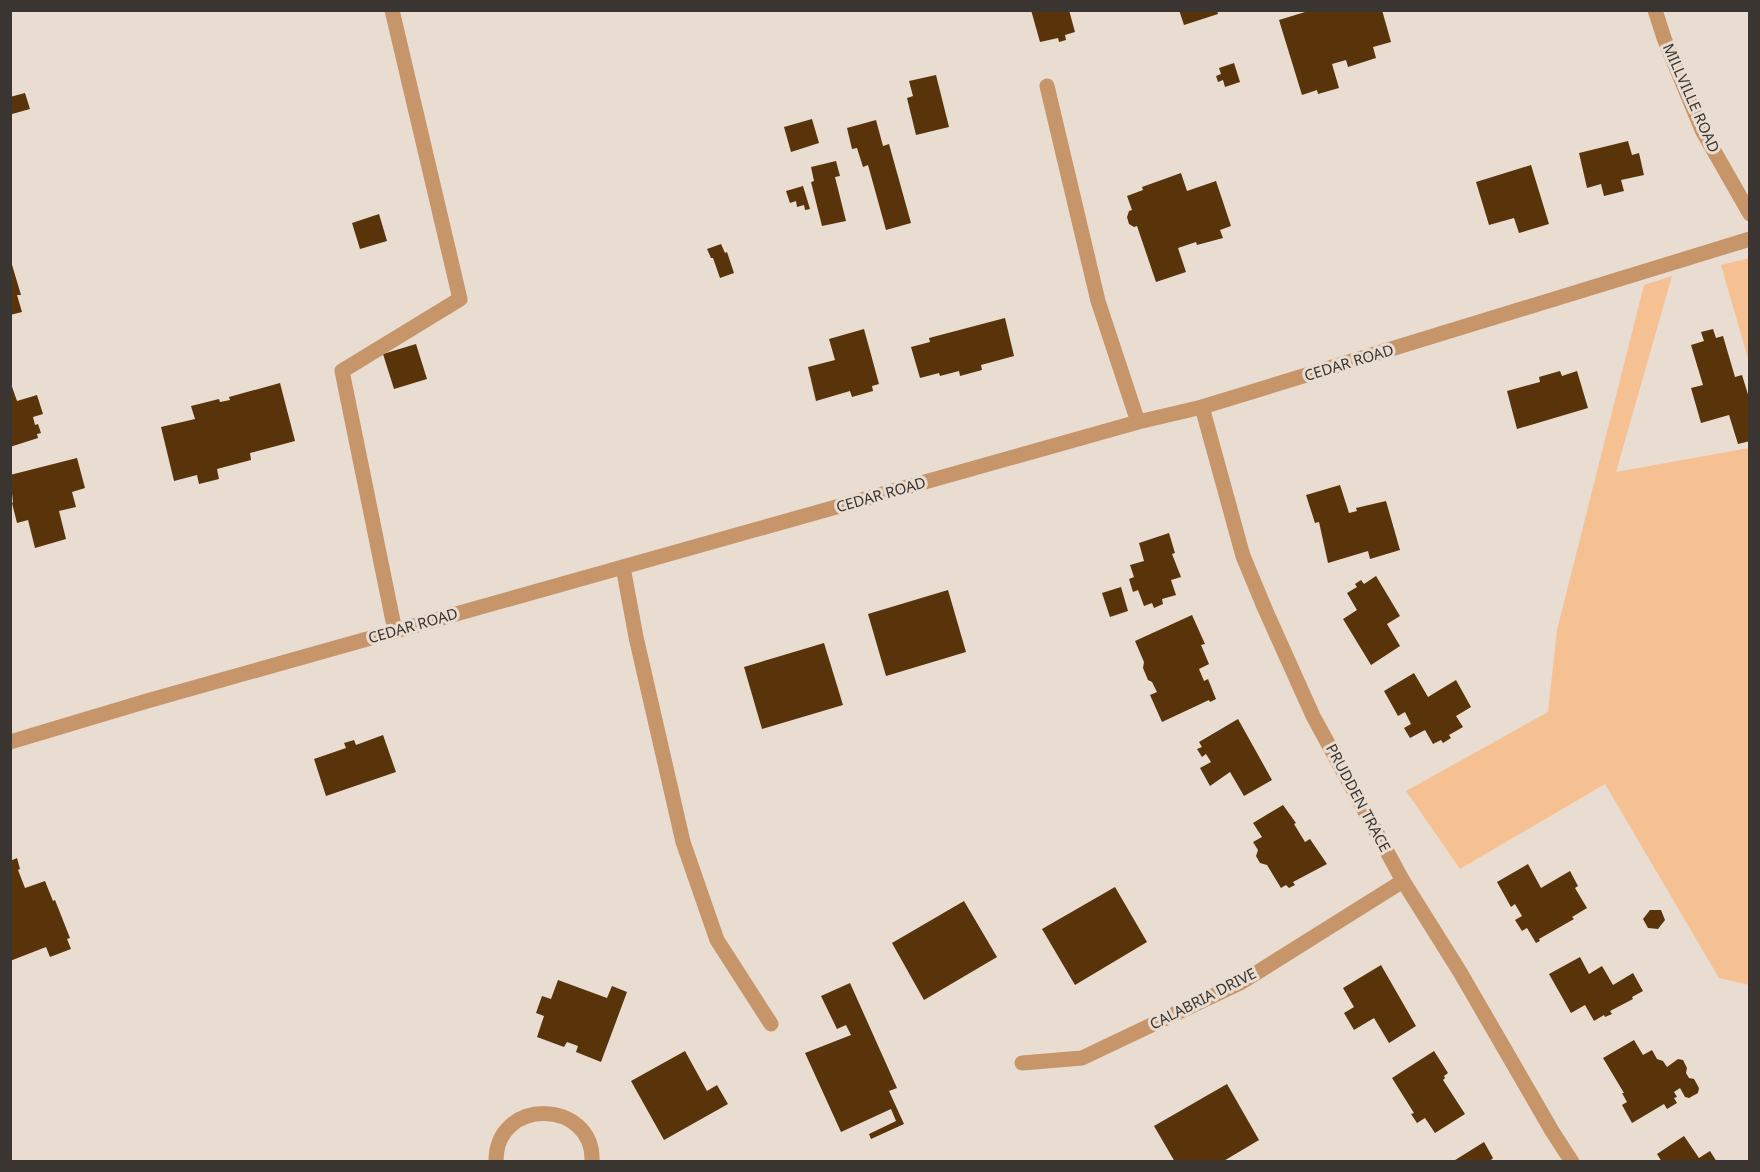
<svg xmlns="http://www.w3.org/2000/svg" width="1760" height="1172" font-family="'Noto Sans',sans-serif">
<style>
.green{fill:#f6c192}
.building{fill:#59340b}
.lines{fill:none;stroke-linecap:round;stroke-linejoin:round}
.minor{stroke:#c69569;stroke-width:15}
.labels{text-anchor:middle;stroke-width:6;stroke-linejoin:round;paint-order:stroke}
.street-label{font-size:15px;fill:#3a3531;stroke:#e9dcd1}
</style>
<rect width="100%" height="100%" fill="#e9dcd1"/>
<g class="green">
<path d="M1749 258H1750L1749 362 1721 265Z"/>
<path d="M1672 276 1616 472 1749 448V985L1719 978 1605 784 1460 869 1406 791 1548 712 1557 630 1644 285Z"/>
</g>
<g class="building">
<path d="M1031 10H1069L1075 32 1065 35 1066 40 1059 42 1058 38 1040 42Z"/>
<path d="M1179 10H1217L1218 14 1184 25Z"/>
<path d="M1304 10H1382L1391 42 1373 47 1376 58 1348 67 1346 60 1332 64 1339 88 1318 94 1317 90 1302 95 1279 20 1305 12Z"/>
<path d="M1234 63 1240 82 1225 87 1223 80 1218 82 1216 76 1221 74 1219 68Z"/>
<path d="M936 75 949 127 916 135 907 98 913 96 909 81Z"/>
<path d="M25 93 30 109 12 114 10 97Z"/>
<path d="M812 119 819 143 791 152 784 127Z"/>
<path d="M876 120 883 146 889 144 911 223 886 230 868 165 863 167 857 148 852 149 847 128Z"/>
<path d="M1628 141 1632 155 1639 153 1644 175 1621 180 1624 191 1604 196 1601 184 1587 188 1579 153Z"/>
<path d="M836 161 840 176 835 177 846 221 822 226 811 182 814 181 811 167Z"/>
<path d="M1531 165 1549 224 1519 233 1514 218 1489 225 1476 182Z"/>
<path d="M1181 173 1187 191 1216 181 1231 226 1220 230 1223 238 1197 245 1196 242 1178 248 1186 272 1156 282 1137 226 1134 227 1129 224 1127 217 1129 211 1132 210 1127 196 1143 190 1142 187Z"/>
<path d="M803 186 810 209 805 210 804 205 797 207 796 201 790 203 786 191Z"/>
<path d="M379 214 387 241 360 249 352 223Z"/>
<path d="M721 244 725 253 727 252 734 273 720 278 713 258H711L707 249Z"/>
<path d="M10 258 21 295H17L22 312 10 315Z"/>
<path d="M1005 318 1014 356 981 365 982 370 960 376 959 371 940 376 939 373 920 378 911 347 930 342 929 338Z"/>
<path d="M864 329 879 384 872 386 873 391 852 397 850 391 816 401 808 367 835 360 829 339Z"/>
<path d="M1713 329 1716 338 1723 336 1735 377 1742 375 1750 401V441L1738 444 1729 415 1701 423 1691 388 1703 385 1691 345 1704 341 1701 332Z"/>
<path d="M416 344 427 379 394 389 383 354Z"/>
<path d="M1560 371 1562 376 1577 371 1588 408 1517 429 1507 391 1540 382 1539 377Z"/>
<path d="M10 381 17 401 37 395 43 414 33 417 35 425 38 424 41 433 37 434 38 438 10 447Z"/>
<path d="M280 383 295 441 250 453 251 460 217 469 219 479 199 484 197 475 174 481 161 427 195 419 191 406 219 399 220 402 230 400 229 397Z"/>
<path d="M77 458 85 488 72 492 76 507 59 511 66 539 35 548 28 520 17 523 12 503 13 502 10 475Z"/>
<path d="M1340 485 1349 513 1357 511 1356 508 1386 501 1400 550 1370 559 1368 551 1328 563 1319 522 1315 523 1306 495Z"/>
<path d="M1169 533 1175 553 1172 554 1181 577 1171 580 1176 595 1162 599 1163 604 1154 608 1152 603 1144 606 1138 590 1133 592 1129 579 1134 577 1130 565 1144 561 1139 543Z"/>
<path d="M1376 576 1400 616 1387 624 1400 646 1371 665 1343 619 1357 610 1347 593 1357 587 1355 584 1361 580 1364 584Z"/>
<path d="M1121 587 1128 611 1110 617 1102 593Z"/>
<path d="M948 590 966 652 886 676 868 614Z"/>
<path d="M1192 615 1205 644 1201 645 1209 664 1199 669 1204 681 1208 679 1216 699 1210 702 1209 700 1162 722 1150 695 1157 692 1152 682 1148 680 1143 668 1144 662 1135 641Z"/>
<path d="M824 643 843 705 762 729 744 667Z"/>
<path d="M1414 673 1428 697 1456 680 1471 707 1456 716 1463 727 1449 735 1451 738 1443 743 1441 740 1433 744 1425 730 1410 738 1404 728 1411 724 1405 712 1398 716 1384 691Z"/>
<path d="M1238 719 1272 780 1244 796 1230 772 1210 786 1200 768 1211 762 1206 754 1202 757 1197 749 1202 747 1199 742Z"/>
<path d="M383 735 396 772 326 796 314 759 346 748 344 743 354 740 356 745Z"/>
<path d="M1283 805 1296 823 1294 824 1305 842 1310 839 1327 864 1293 882 1295 885 1289 888 1286 885 1281 888 1267 865 1260 863 1256 856 1258 850 1253 842 1262 837 1253 823Z"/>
<path d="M17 858 20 869 18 870 25 888 45 881 53 901 55 900 70 938 67 939 71 949 50 957 46 947 10 961V861Z"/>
<path d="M1528 864 1541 888 1570 871 1578 886 1575 888 1587 908 1572 917 1574 919 1539 939 1540 941 1536 943 1527 928 1522 931 1515 920 1522 916 1515 904 1511 907 1497 882Z"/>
<path d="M1115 887 1147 942 1075 985 1042 929Z"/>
<path d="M964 901 997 957 924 1000 892 943Z"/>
<path d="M1650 910H1661L1665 920 1658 929 1648 928 1643 919Z"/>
<path d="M1580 957 1589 974 1602 966 1613 985 1633 973 1643 991 1632 997 1633 999 1610 1011 1612 1014 1605 1017 1604 1015 1594 1021 1585 1005 1571 1013 1549 974Z"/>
<path d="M1381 965 1416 1026 1389 1043 1374 1018 1354 1030 1344 1013 1354 1007 1343 988Z"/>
<path d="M558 980 607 998 612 986 627 992 601 1062 576 1052 578 1046 567 1042 564 1047 537 1037 544 1016 536 1013 542 996 551 999Z"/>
<path d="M850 983 897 1088 889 1091 904 1124 871 1139 869 1134 896 1121 891 1109 841 1132 805 1053 851 1035 846 1025 837 1029 821 996Z"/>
<path d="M1634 1040 1643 1055 1652 1050 1657 1059 1663 1061 1667 1067 1678 1059 1683 1060 1687 1068 1686 1073 1689 1078 1694 1079 1699 1088 1698 1093 1689 1098 1685 1097 1680 1088 1674 1092 1677 1097 1674 1098 1677 1103 1667 1109 1664 1104 1632 1123 1622 1105 1627 1102 1622 1093H1624L1603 1058Z"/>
<path d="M685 1051 707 1091 717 1085 728 1104 664 1140 631 1081Z"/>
<path d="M1434 1051 1448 1073 1444 1076 1445 1078 1443 1080 1465 1114 1435 1133 1425 1118 1417 1123 1411 1114 1414 1113 1392 1078Z"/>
<path d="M1227 1084 1259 1140 1222 1162H1175L1154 1126Z"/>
<path d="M1684 1136 1699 1158 1710 1151 1717 1162H1662L1657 1154Z"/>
<path d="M1484 1142 1493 1158 1491 1160 1492 1162H1452Z"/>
</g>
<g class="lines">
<g class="minor">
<path d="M392 10 460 299 342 371 395 631"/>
<path d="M1655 10 1664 38 1702 130 1750 214"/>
<path d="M1047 86 1098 301 1138 422"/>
<path d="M1202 407 1243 556 1265 609 1313 716 1403 881 1460 972 1552 1131 1572 1162"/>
<path d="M623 567 636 637 683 842 717 940 771 1024"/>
<path d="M10 742 147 701 1138 422 1202 407 1750 239"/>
<path d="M1022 1063 1082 1058 1242 982 1403 881"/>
<path d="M496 1162C495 1096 595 1099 592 1162"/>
</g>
</g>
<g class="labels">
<g class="street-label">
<text transform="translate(1691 98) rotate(66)" y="5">MILLVILLE ROAD</text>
<text transform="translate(1349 363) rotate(-17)" y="5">CEDAR ROAD</text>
<text transform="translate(881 495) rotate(-16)" y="5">CEDAR ROAD</text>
<text transform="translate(413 626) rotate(-16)" y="5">CEDAR ROAD</text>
<text transform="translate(1358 798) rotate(62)" y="5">PRUDDEN TRACE</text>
<text transform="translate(1203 999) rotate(-27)" y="5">CALABRIA DRIVE</text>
</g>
</g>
<rect width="1760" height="1172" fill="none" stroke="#3a3531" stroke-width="24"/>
</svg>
